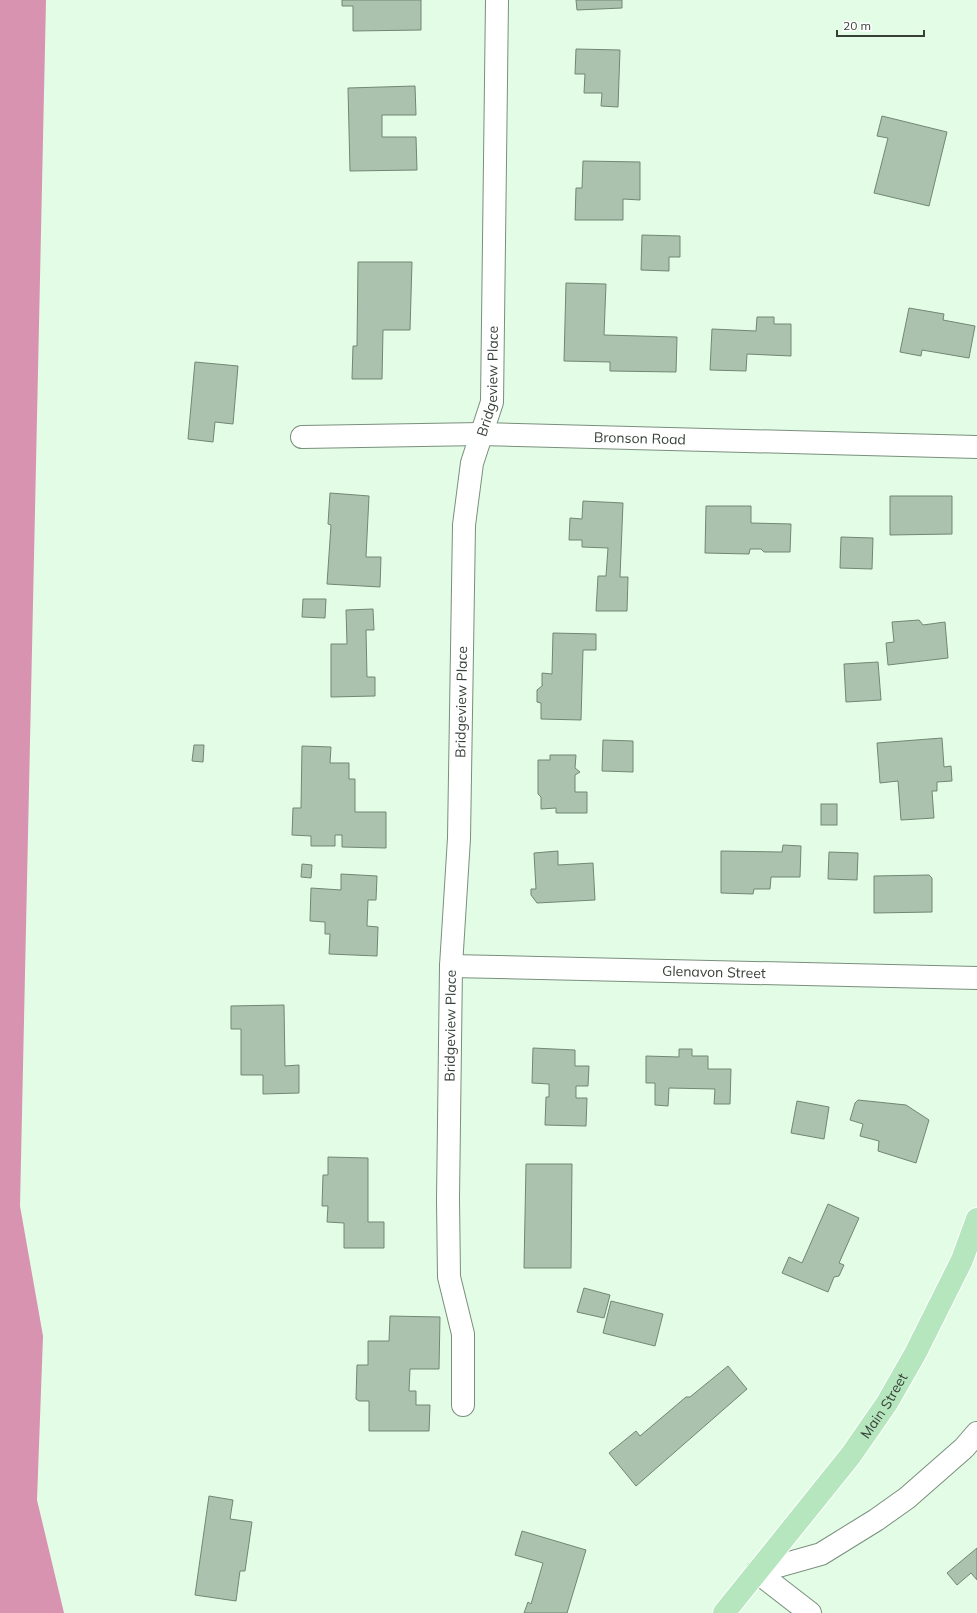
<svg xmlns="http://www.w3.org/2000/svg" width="977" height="1613" font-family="Mulish,sans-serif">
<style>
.water{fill:#d793af}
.building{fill:#abc2ae;stroke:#718774}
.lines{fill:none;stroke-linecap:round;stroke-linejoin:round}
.minor-casing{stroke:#798f7c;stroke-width:24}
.major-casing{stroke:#fff;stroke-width:24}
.minor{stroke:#fff;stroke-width:22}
.major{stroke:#b5e6be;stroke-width:22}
.labels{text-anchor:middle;stroke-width:3;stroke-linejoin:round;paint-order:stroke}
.street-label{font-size:14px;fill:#364037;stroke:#fff}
</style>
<rect width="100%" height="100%" fill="#e3fce6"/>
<path class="water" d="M0 0H46L20 1206 43 1336 37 1500 64 1613H0Z"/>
<g class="building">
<path d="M342 0H421V30L353 31V6H342Z"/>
<path d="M576 0H622V8L577 10Z"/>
<path d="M576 49 620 50 618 107 601 106 602 93H584L585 74H575Z"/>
<path d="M415 86 416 115H382V137H416L417 170 350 171 348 88Z"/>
<path d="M882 116 947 132 929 206 874 193 888 138 877 136Z"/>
<path d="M583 161 640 162V200L623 199V220H575L576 188H582Z"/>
<path d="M642 235 680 236V257H669V271L641 270Z"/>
<path d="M358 262H412L410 330H383L382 379H352L353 346H357Z"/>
<path d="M566 283 606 284 604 335 677 337 676 372 610 371V362L564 361Z"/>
<path d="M909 308 944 314 943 320 975 326 969 358 922 350 921 356 900 352Z"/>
<path d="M757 317H774V324H791V356L747 354 746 371 710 370 712 329 756 331Z"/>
<path d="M195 362 238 366 233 424 215 422 213 442 188 439Z"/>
<path d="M330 493 369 496 366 557H381L380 587 327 584 331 525 328 524Z"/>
<path d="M890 496H952V534L890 535Z"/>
<path d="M583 501 623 503 620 577H628L627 611H596L598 576H606L608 548 582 547V540H569L570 518 582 519Z"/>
<path d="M706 506H751V523L791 524 790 552H764L761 549H750L749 554 705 553Z"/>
<path d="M841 537 873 538 872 569 840 568Z"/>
<path d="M303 599H326L325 618 302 617Z"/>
<path d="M373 609 374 630H366L367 677H375V696L331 697V644H347L346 610Z"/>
<path d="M919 620 923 625 945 622 948 658 888 665 886 643 894 642 892 622Z"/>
<path d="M553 633 596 634V650H583L581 720 541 719V703L537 702V690L543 685H542V673L552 674Z"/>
<path d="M878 662 881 700 846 702 844 664Z"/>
<path d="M942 738 944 767 951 766 952 781 937 782V791H932L934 818 901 820 898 781 880 783 877 743Z"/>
<path d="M603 740 633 741V772L602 771Z"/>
<path d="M194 745H204L203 762 192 761Z"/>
<path d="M302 746 331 747 330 763H349V779H355V812H386V848L342 847V835H335V846H311V836L292 835 293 808H301Z"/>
<path d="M550 755H576L575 768 580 772 575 775V792H587V813H556V808L541 809V797L538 794V760H550Z"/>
<rect x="821" y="804" width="16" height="21"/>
<path d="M783 845 801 846 800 877H771L770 889H754L753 894 721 893V851L782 852Z"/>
<path d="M558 851V865L593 863 595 900 537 903 531 895V889H536L534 853Z"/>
<path d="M829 852 858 853 857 880 828 879Z"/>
<path d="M302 864 312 865 311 878 301 877Z"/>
<path d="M341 874 377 876 376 900H368L367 926 378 927 377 956 329 954 330 934H325V922L310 921 311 888 341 890Z"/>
<path d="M929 875 932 878V912L874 913V876Z"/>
<path d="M284 1005 285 1066 299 1065V1093L263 1094V1075H241V1029H231V1006Z"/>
<path d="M533 1048 575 1050V1066H589L588 1086H576V1098H587L586 1126 545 1125 546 1097H549V1084L532 1083Z"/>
<path d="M679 1049H692V1056H708V1069H731L730 1104H714L715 1089 669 1088 668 1106 655 1105V1083H646V1056L679 1057Z"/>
<path d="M858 1100 906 1105 929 1120 916 1163 878 1151 879 1141 860 1136 863 1124 850 1120 855 1103Z"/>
<path d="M797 1101 829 1107 824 1139 791 1133Z"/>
<path d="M328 1157 368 1158V1222H384V1248H344V1223L327 1222 328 1206H322L323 1175H328Z"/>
<path d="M526 1164H572L571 1268H524Z"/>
<path d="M828 1204 859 1218 839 1263 844 1265 839 1276 834 1277 828 1292 782 1273 789 1257 802 1263Z"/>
<path d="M584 1288 610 1295 604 1318 577 1312Z"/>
<path d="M611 1301 663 1314 655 1346 603 1333Z"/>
<path d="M390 1316 440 1317 439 1369H410L409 1391H416V1405H430L429 1431H369V1401H359L356 1399 357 1365H368V1341H389Z"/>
<path d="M728 1366 747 1389 636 1486 609 1453 636 1431 640 1436 686 1397H690Z"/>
<path d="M209 1496 233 1500 230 1519 252 1522 245 1571H240L236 1601 195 1595Z"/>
<path d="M522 1531 586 1550 567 1613H524L528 1602 531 1604 543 1563 515 1555Z"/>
<path d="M977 1548V1580L971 1573 957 1585 947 1573Z"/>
</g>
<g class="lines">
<defs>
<g id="minor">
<path id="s1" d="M302 437 481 434 977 447"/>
<path id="s2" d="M451 966 977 978"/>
<path id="s3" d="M463 1405V1334L449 1277 448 1200 451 966 459 838 464 525 472 463 492 402 497 0"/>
<path d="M757 1572 821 1554 876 1520 907 1498 964 1448 977 1433"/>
<path d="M757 1572 810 1613"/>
</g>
<g id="major">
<path id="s4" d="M724 1613 851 1455 887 1403 915 1354 962 1260 977 1219"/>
</g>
</defs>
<use href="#minor" class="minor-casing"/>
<use href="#major" class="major-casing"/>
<use href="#minor" class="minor"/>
<use href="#major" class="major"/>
</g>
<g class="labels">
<g class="street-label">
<text dy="5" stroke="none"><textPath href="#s3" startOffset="1029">Bridgeview Place</textPath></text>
<text dy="5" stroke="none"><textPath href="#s1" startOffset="338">Bronson Road</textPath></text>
<text dy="5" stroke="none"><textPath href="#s3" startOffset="705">Bridgeview Place</textPath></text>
<text dy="5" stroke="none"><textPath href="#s2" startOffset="263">Glenavon Street</textPath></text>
<text dy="5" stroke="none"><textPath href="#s3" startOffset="381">Bridgeview Place</textPath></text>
<text dy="5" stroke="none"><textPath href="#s4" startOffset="262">Main Street</textPath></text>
</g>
</g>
<path d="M837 30v6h87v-6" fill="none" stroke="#364037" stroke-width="2"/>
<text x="843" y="30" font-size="12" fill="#364037" stroke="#ffffff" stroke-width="3" paint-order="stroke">20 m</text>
</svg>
